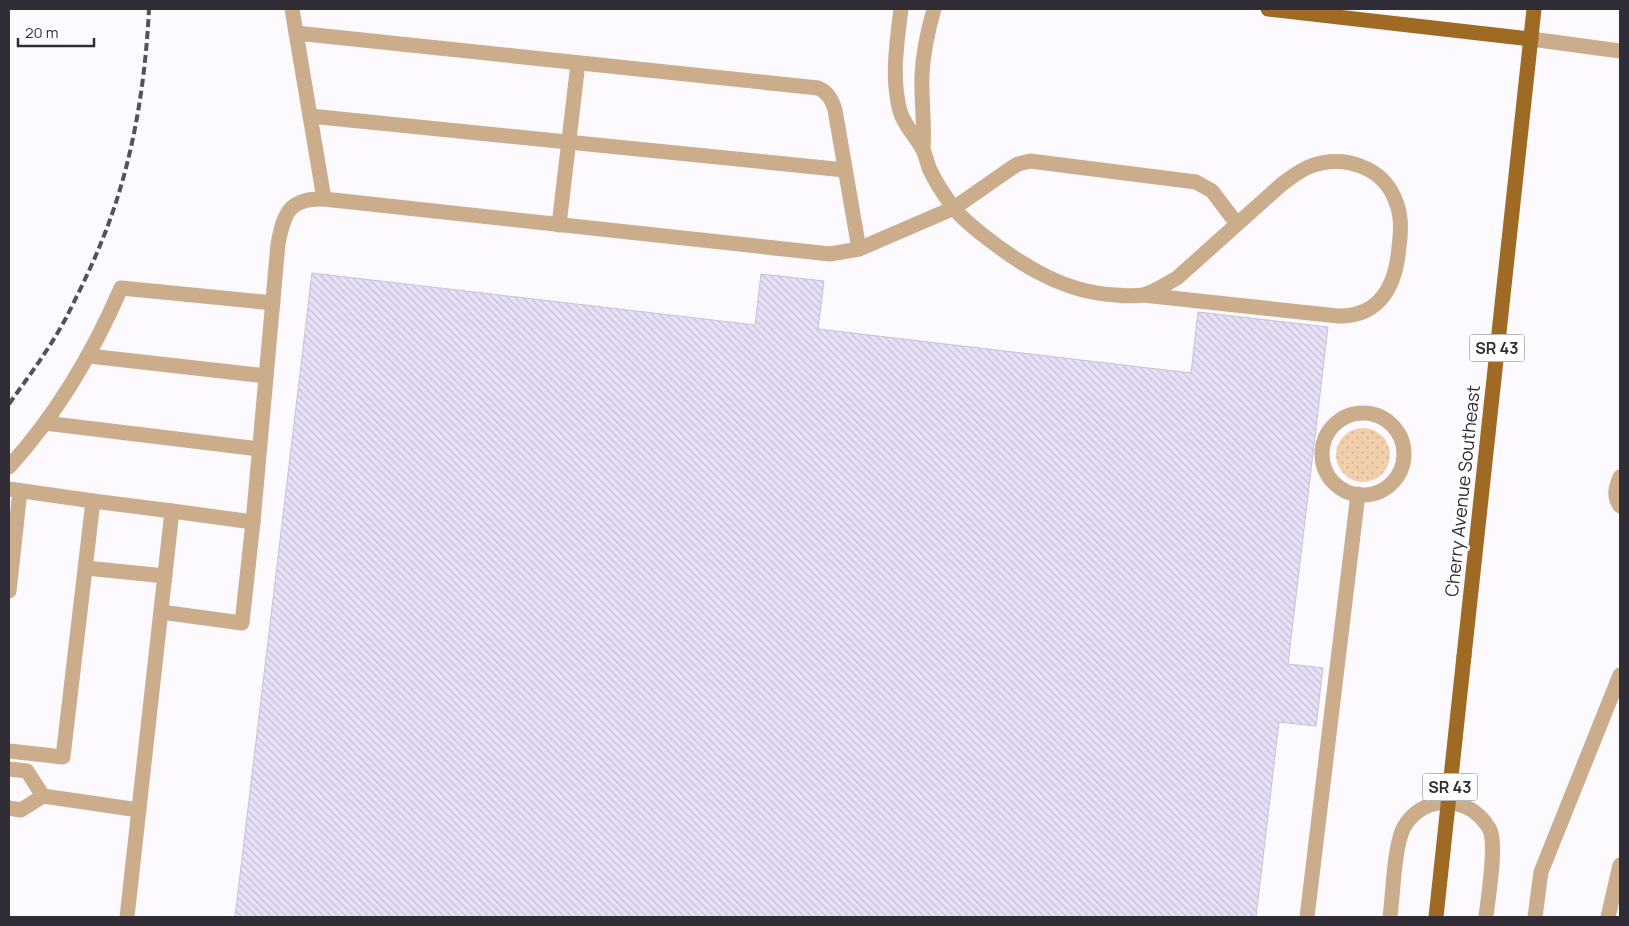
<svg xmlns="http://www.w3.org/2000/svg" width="1629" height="926" font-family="Manrope,sans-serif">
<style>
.grass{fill:url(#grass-dots)}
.building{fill:url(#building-back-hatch);stroke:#c8c1d7}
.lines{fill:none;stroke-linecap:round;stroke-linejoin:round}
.minor{stroke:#cbad8c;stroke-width:15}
.major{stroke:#9f6a23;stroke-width:15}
.rail{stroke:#54515a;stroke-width:4;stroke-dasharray:8 4;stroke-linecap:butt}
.major-bridge{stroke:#9f6a23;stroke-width:15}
.labels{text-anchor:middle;stroke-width:5;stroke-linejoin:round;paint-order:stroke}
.shield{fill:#fff;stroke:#6e6c72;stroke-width:1}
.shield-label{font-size:16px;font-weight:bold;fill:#302d36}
.street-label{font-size:18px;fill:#302d36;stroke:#fff}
</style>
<defs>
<pattern id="grass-dots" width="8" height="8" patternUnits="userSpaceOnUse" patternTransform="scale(1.25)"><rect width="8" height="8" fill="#f1cfab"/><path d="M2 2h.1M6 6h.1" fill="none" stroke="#cfb294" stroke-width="1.8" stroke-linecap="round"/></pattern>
<pattern id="building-back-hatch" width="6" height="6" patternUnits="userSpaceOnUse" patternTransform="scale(1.25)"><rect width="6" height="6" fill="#e7e0f6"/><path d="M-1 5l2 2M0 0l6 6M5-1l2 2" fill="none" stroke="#c6c0d4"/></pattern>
</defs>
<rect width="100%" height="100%" fill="#fcfaff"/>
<circle class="grass" cx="1363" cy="455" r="27"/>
<path class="building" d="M312 273 755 325 761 274 824 281 818 329 1191 373 1198 312 1328 327 1288 664 1323 668 1316 726 1279 722 1256 917H235Z"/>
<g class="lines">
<g class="minor">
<path d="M292 9 324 199"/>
<path d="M901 9C897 42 891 78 900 111 904 126 916 136 923 150 926 156 927 162 929 168 935 181 944 195 953 207 961 218 973 227 983 235 1022 266 1066 293 1116 295 1125 296 1135 296 1143 295 1155 292 1166 284 1177 278L1282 184C1292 177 1300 170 1311 166 1344 154 1384 167 1396 202 1402 216 1401 233 1399 247 1396 284 1381 317 1338 316L1143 295"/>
<path d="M296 33 818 88C828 92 832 100 835 110L859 249"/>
<path d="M1531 39 1620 51"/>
<path d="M310 116 845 170"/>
<path d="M923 149C925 124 921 100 922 75 923 52 928 30 934 9"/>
<path d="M559 225 578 63"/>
<path d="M89 356 266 376"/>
<circle cx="1363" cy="454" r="41"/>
<path d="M45 423 259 449"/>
<path d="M9 467C57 414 93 353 121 288L273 303"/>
<path d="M1620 477C1616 487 1613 496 1620 506"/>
<path d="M9 489 93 501"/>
<path d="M86 568 165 576"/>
<path d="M9 591 20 491"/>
<path d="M161 612 242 623 253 522"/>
<path d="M9 751 63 757 93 501 172 511"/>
<path d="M9 769 27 771 43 796 21 810 9 808"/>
<path d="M43 796 139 810"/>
<path d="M127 917 172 511 253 522 278 244C284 213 289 198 324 199L830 254 859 249 954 208 1013 167 1018 164 1030 161 1196 182 1212 191 1237 224"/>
<path d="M1307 917 1358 494"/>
<path d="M1390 917C1393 895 1394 845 1404 827 1421 797 1462 794 1484 821 1486 824 1489 827 1490 830 1497 847 1488 897 1486 917"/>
<path d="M1535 917 1541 872 1620 675"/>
<path d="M1608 917 1620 865"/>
</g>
<g class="major">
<path d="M1268 9 1531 39"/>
<path d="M1464 656 1534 9"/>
</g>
<path class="rail" d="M9 404C29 376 50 348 66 318 78 294 91 268 101 243 132 168 145 88 149 9"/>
<path class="major-bridge" d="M1436 917 1464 656"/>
</g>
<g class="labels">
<g class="shield">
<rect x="1469.5" y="334.5" width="55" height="27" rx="4"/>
<rect x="1422.5" y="773.5" width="55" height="27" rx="4"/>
</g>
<g class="shield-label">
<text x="1497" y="354">SR 43</text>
<text x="1450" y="793">SR 43</text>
</g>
<g class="street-label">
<text transform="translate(1463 491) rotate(-84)" y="6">Cherry Avenue Southeast</text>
</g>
</g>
<rect width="1629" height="926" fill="none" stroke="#302d36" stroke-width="20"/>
<path d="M18 38v8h76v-8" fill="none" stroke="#302d36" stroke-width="2.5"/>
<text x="25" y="38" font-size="15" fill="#302d36" stroke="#ffffff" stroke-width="4" paint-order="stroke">20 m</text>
</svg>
